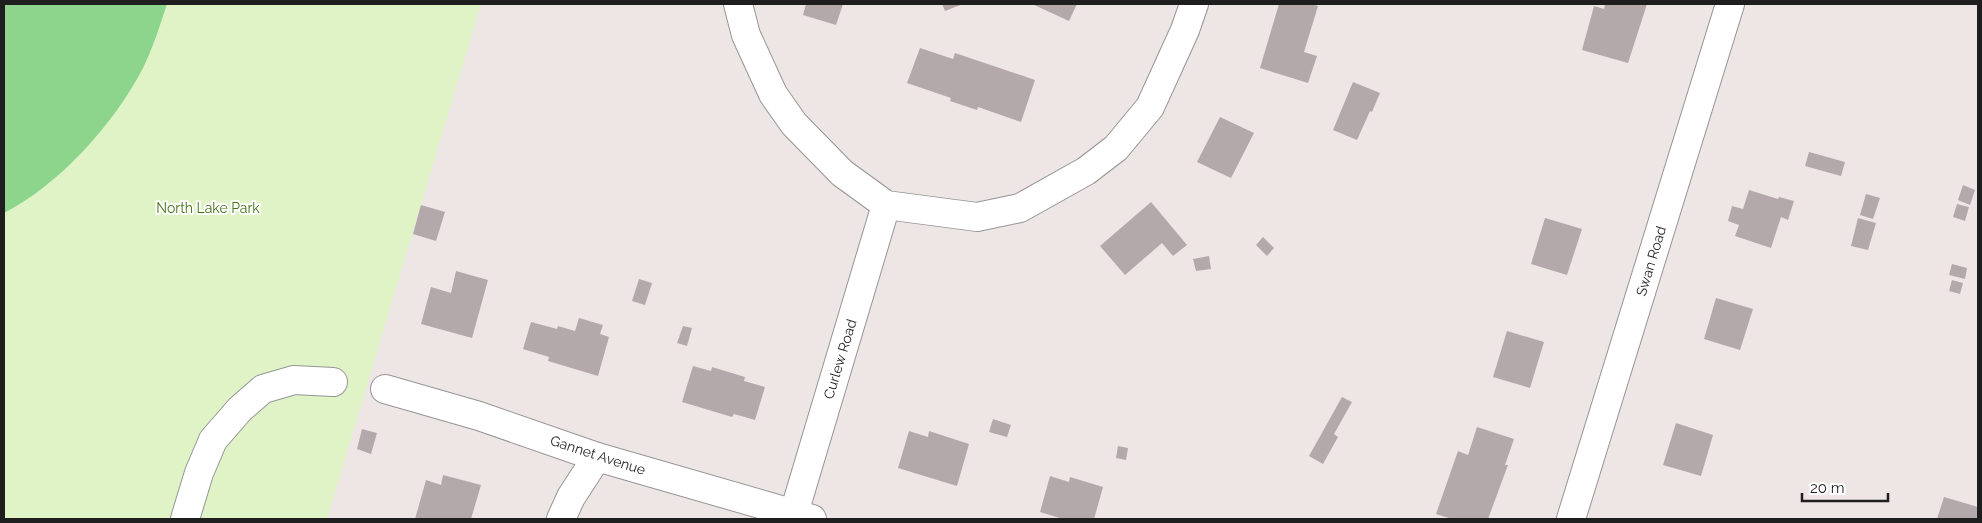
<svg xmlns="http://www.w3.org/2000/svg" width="1982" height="523" font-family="Raleway,sans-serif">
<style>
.park{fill:#dff3c7}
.pitch{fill:#8dd58c}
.building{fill:#b3a8aa}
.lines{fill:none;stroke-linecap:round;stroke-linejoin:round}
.street-casing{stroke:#959595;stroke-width:30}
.street{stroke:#fff;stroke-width:28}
.labels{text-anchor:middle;stroke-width:4;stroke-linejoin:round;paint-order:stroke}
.park-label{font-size:14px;fill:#487117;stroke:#fff}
.street-label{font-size:14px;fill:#1e1e1e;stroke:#fff}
</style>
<rect width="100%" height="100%" fill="#eee6e5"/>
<path class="park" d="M4 4H481L327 519H4Z"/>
<path class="pitch" d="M4 4H167C160 25 153 48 143 68 114 124 60 184 4 213Z"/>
<g class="building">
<path d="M806 4H843L836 25 803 15Z"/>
<path d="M942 4H963L945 11Z"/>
<path d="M1032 4H1077L1069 21Z"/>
<path d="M1279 4H1316L1315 5 1318 6 1304 52 1317 56 1308 83 1260 68Z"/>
<path d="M1605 4H1647L1628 63 1582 50 1594 6 1604 9Z"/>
<path d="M920 48 953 59 955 53 1035 80 1021 122 978 107 977 110 950 101 951 98 907 83Z"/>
<path d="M1353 82 1380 93 1372 112 1370 111 1357 140 1333 130Z"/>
<path d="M1220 117 1254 133 1231 178 1197 162Z"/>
<path d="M1809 152 1845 162 1841 176 1805 166Z"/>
<path d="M1963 185 1975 190 1970 205 1958 200Z"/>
<path d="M1749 190 1778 199 1779 197 1794 201 1788 220 1781 217 1771 248 1735 236 1739 225 1728 221 1732 206 1743 209Z"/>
<path d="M1866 194 1880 198 1873 219 1860 215Z"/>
<path d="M1151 202 1187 245 1173 256 1162 243 1125 275 1100 246Z"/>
<path d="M1957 204 1969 207 1965 221 1953 217Z"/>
<path d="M421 205 445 212 436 241 413 234Z"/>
<path d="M1545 218 1582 229 1567 275 1531 264Z"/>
<path d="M1858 218 1876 223 1868 250 1851 246Z"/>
<path d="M1263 237 1274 248 1267 256 1256 245Z"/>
<path d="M1209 256 1211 269 1196 271 1193 259Z"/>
<path d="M1952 264 1967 268 1965 279 1949 275Z"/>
<path d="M456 271 488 280 472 338 421 324 431 287 451 293Z"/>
<path d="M639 279 652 283 645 305 632 301Z"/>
<path d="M1952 280 1963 283 1960 294 1949 291Z"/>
<path d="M1716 298 1753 309 1740 350 1704 339Z"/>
<path d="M579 318 603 325 600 334 609 337 598 376 548 361 549 357 523 349 531 322 557 329 558 326 575 331Z"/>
<path d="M683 326 692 328 687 346 677 343Z"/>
<path d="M1507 331 1544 342 1530 388 1493 377Z"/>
<path d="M693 366 711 371 712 367 745 377 744 381 765 387 755 420 734 414 732 417 682 402Z"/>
<path d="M1342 397 1352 402 1334 434 1338 437 1323 464 1309 456Z"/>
<path d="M993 419 1011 425 1007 437 989 432Z"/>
<path d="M1676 423 1713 435 1701 476 1663 465Z"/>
<path d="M1477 427 1514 439 1505 465H1508L1488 519H1452L1436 514 1458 451 1468 455Z"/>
<path d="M362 429 377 433 371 454 357 449Z"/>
<path d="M909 431 928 437 929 431 969 444 957 486 898 468Z"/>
<path d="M1118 446 1128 448 1126 460 1116 458Z"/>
<path d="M443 475 481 485 471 519H415L426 480 441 485Z"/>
<path d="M1050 476 1069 482 1070 477 1103 487 1094 519H1063L1040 512Z"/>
<path d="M1944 497 1978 507 1977 519H1937Z"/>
</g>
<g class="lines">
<defs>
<g id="street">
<path d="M738 4 746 35 773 94 794 124 842 173 886 205 977 217 1020 208 1086 171 1116 148 1150 107 1185 30 1194 4"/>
<path d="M385 389 479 416 597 457 812 519"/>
<path d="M794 513 886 205"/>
<path d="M185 519 199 473 213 440 240 409 263 389 294 380 333 382"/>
<path d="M561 519 571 497 597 457"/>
<path d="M1571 519 1730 4"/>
</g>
</defs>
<use href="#street" class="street-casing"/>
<use href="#street" class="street"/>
</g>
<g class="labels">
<g class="park-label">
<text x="208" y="213">North Lake Park</text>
</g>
<g class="street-label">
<text transform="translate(1651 261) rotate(-73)" y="5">Swan Road</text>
<text transform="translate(840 359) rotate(-73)" y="5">Curlew Road</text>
<text transform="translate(598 455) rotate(18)" y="5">Gannet Avenue</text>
</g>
</g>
<rect width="1982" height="523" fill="none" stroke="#1e1e1e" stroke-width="10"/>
<path d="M1802 493v8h86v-8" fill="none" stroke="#1e1e1e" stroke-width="2.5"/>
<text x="1810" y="493" font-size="15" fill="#1e1e1e" stroke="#ffffff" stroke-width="4" paint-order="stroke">20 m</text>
</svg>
